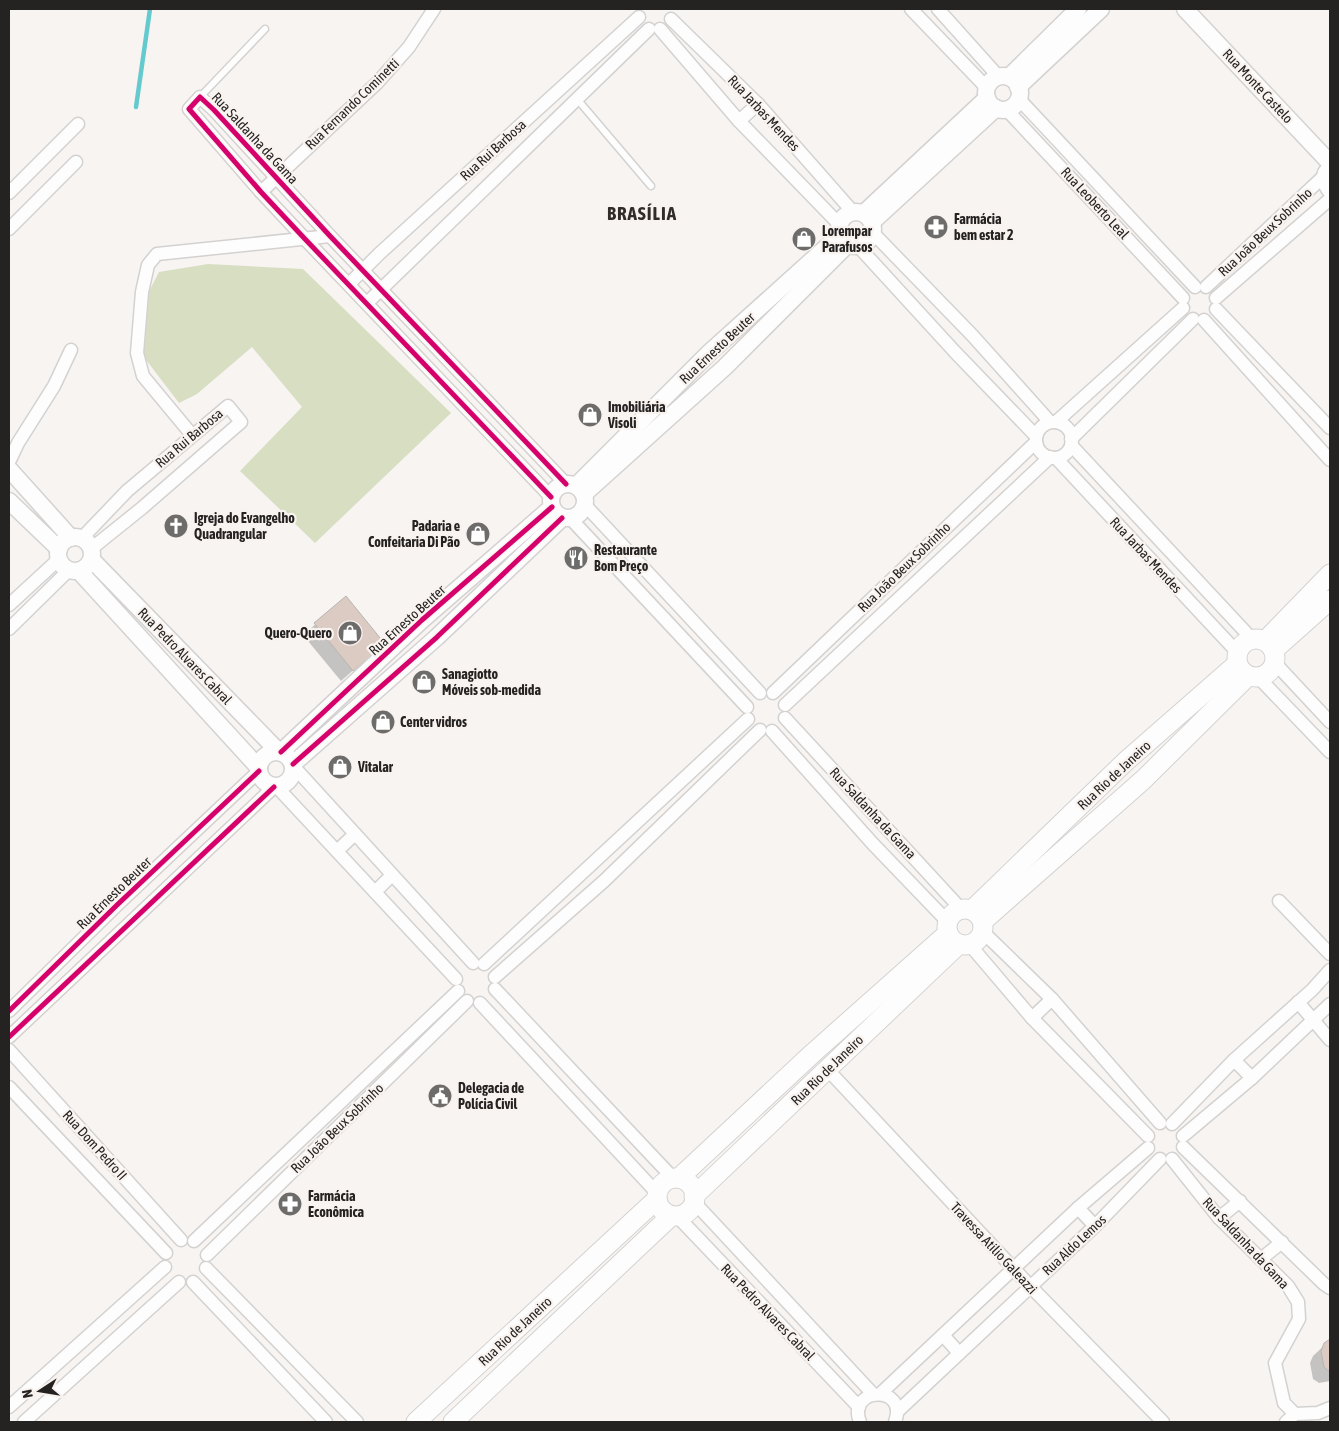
<svg xmlns="http://www.w3.org/2000/svg" width="1339" height="1431" font-family="'Asap Condensed',sans-serif">
<style>
.green{fill:#d8dec2}
.shadow{fill:#0003}
.lines{fill:none;stroke-linecap:round;stroke-linejoin:round}
.stream{stroke:#65cacd;stroke-width:4.5}
.building{fill:#dccbc2;stroke:#b7b5b3}
.service-casing{stroke:#d4d2d0;stroke-width:9}
.minor-casing{stroke:#d4d2d0;stroke-width:15}
.tertiary-casing{stroke:#d4d2d0;stroke-width:19}
.secondary-casing{stroke:#d4d2d0;stroke-width:21}
.service{stroke:#fefdfd;stroke-width:6}
.minor{stroke:#fefdfd;stroke-width:12}
.tertiary{stroke:#fefdfd;stroke-width:16}
.secondary{stroke:#fefdfd;stroke-width:19}
.cycleway-casing{stroke:#f9f3f0;stroke-width:8}
.cycleway{stroke:#d6006c;stroke-width:5}
.labels{text-anchor:middle;stroke-width:4.5;stroke-linejoin:round;paint-order:stroke}
.street-label{font-size:14px;fill:#252322;stroke:#f9f3f0}
.poi-label{font-size:14px;font-weight:bold;fill:#252322;stroke:#f9f3f0;text-anchor:start}
.district-label{font-size:19px;font-weight:bold;letter-spacing:1px;fill:#302c2a;stroke:#f9f3f0}
</style>
<rect width="100%" height="100%" fill="#f7f4f2"/>
<path class="green" d="M208 264 303 269 451 413 315 543 240 471 302 407 252 347 197 394 179 403 140 352 145 299 159 272Z"/>
<g class="shadow">
<path d="M346 598 384 643 341 681 303 635Z"/>
<path d="M1330 1340V1381L1319 1383 1313 1379 1310 1363 1313 1356Z"/>
</g>
<g class="lines">
<path class="stream" d="M136 107 150 9"/>
</g>
<g class="building">
<path d="M346 596 385 644 353 671 314 623Z"/>
<path d="M1330 1339V1372L1324 1367 1321 1351 1324 1343Z"/>
</g>
<g class="lines">
<defs>
<g id="service">
<path d="M200 97 265 29"/>
<path d="M577 99 651 186"/>
</g>
<g id="minor">
<path d="M911 9 987 88"/>
<path d="M938 9 998 76"/>
<path d="M671 19 758 104 853 212"/>
<path d="M660 29 739 121 839 224"/>
<path d="M1018 98 1195 287"/>
<path d="M1006 109 1183 298"/>
<path d="M739 121 758 104"/>
<path d="M261 192 377 83 409 47 434 9"/>
<path d="M9 193 78 124"/>
<path d="M9 229 76 162"/>
<path d="M873 233 972 335 1050 422"/>
<path d="M858 246 955 352 1036 436"/>
<path d="M349 284 379 254 639 17"/>
<path d="M1206 287 1324 176"/>
<path d="M1216 298 1330 199"/>
<path d="M367 303 649 29"/>
<path d="M1216 309 1330 428"/>
<path d="M1204 320 1330 460"/>
<path d="M1056 422 1183 308"/>
<circle cx="1054" cy="440" r="18"/>
<path d="M192 435 143 376 137 353 142 292 148 265 157 254 330 236"/>
<path d="M1071 439 1193 319"/>
<path d="M1071 445 1252 639"/>
<path d="M1056 458 1237 652"/>
<path d="M9 462 18 443 54 386 71 350"/>
<path d="M551 497 305 239 261 192 189 109 200 97 214 110 330 236 566 484"/>
<path d="M585 505 760 693"/>
<path d="M571 519 747 707"/>
<path d="M82 538 127 491 228 406 241 422 142 508 91 549"/>
<path d="M9 605 59 559"/>
<path d="M9 629 69 570"/>
<path d="M1275 663 1330 722"/>
<path d="M1259 678 1330 752"/>
<path d="M773 693 1036 442"/>
<path d="M785 705 1050 457"/>
<path d="M785 718 961 909"/>
<path d="M772 731 873 844 948 922"/>
<path d="M294 767 473 963"/>
<path d="M276 786 456 979"/>
<path d="M337 851 355 834"/>
<path d="M375 892 392 875"/>
<path d="M1279 901 1330 954"/>
<path d="M983 932 1052 999 1160 1123"/>
<path d="M970 945 1032 1018 1148 1136"/>
<path d="M484 964 748 719"/>
<path d="M495 977 604 881 760 730"/>
<path d="M495 989 673 1178"/>
<path d="M1298 1002 1330 1040"/>
<path d="M480 1003 657 1193"/>
<path d="M9 1011 117 905 259 771"/>
<path d="M1032 1018 1052 999"/>
<path d="M9 1037 274 787"/>
<path d="M9 1050 181 1240"/>
<path d="M1234 1060 1252 1078"/>
<path d="M828 1070 1030 1286 1163 1422"/>
<path d="M9 1087 166 1253"/>
<path d="M1172 1124 1234 1060 1312 990 1330 970"/>
<path d="M1183 1136 1252 1078 1330 1004"/>
<path d="M1183 1147 1324 1284 1330 1288"/>
<path d="M1172 1159 1219 1218 1288 1286 1298 1302 1299 1319 1275 1363 1284 1403 1295 1414"/>
<path d="M694 1202 873 1394"/>
<path d="M1078 1208 1095 1226"/>
<path d="M677 1216 859 1407"/>
<path d="M1219 1218 1240 1201"/>
<path d="M194 1241 458 991"/>
<path d="M207 1255 467 1001"/>
<path d="M1261 1259 1282 1242"/>
<path d="M206 1268 357 1422"/>
<path d="M193 1282 326 1422"/>
<path d="M943 1335 959 1353"/>
<path d="M880 1394 1078 1208 1148 1148"/>
<path d="M9 1407 165 1267"/>
<path d="M898 1411 1095 1226 1160 1159"/>
<path d="M24 1422 179 1282"/>
<path d="M860 1422C846 1387 909 1384 895 1422"/>
<path d="M1286 1422 1295 1414 1318 1413 1330 1408"/>
</g>
<g id="tertiary">
<path d="M1185 9 1330 163"/>
<circle cx="1003" cy="93" r="17"/>
<path d="M1009 77 1078 9"/>
<path d="M1018 87 1101 9"/>
<path d="M1330 168 1326 173 1324 180 1330 190"/>
<circle cx="856" cy="229" r="17"/>
<path d="M864 213 987 98"/>
<path d="M872 222 996 108"/>
<path d="M9 469 71 538"/>
<circle cx="568" cy="501" r="17"/>
<path d="M576 486 710 352 840 235"/>
<path d="M584 494 725 367 848 244"/>
<path d="M9 501 59 549"/>
<circle cx="75" cy="554" r="17"/>
<path d="M92 560 279 752"/>
<path d="M79 571 259 768"/>
<circle cx="276" cy="769" r="17"/>
<path d="M281 752 422 620 552 507"/>
<path d="M293 764 437 637 562 518"/>
</g>
<g id="secondary">
<circle cx="1256" cy="658" r="19"/>
<path d="M1265 641 1330 574"/>
<path d="M1274 650 1330 600"/>
<circle cx="965" cy="927" r="18"/>
<path d="M972 910 1125 762 1237 664"/>
<path d="M983 921 1143 780 1248 676"/>
<path d="M679 1178 813 1053 948 933"/>
<circle cx="676" cy="1197" r="19"/>
<path d="M694 1196 959 944"/>
<path d="M416 1422 657 1199"/>
<path d="M453 1422 671 1216"/>
</g>
</defs>
<use href="#service" class="service-casing"/>
<use href="#minor" class="minor-casing"/>
<use href="#tertiary" class="tertiary-casing"/>
<use href="#secondary" class="secondary-casing"/>
<use href="#service" class="service"/>
<use href="#minor" class="minor"/>
<use href="#tertiary" class="tertiary"/>
<use href="#secondary" class="secondary"/>
<defs>
<g id="cycleway">
<path d="M551 497 305 239 261 192 189 109 200 97 214 110 330 236 566 484"/>
<path d="M281 752 422 620 552 507"/>
<path d="M293 764 437 637 562 518"/>
<path d="M9 1011 117 905 259 771"/>
<path d="M9 1037 274 787"/>
</g>
</defs>
<use href="#cycleway" class="cycleway-casing"/>
<use href="#cycleway" class="cycleway"/>
</g>
<defs>
<symbol id="pharmacy-disc" viewBox="-11 -11 22 22"><circle r="9.5" fill="#6e6c6b" stroke="#f9f3f0"/><path d="M-2-6h4v4h4v4h-4v4h-4v-4h-4v-4h4Z" fill="#fff"/></symbol>
<symbol id="shop-disc" viewBox="-11 -11 22 22"><circle r="9.5" fill="#6e6c6b" stroke="#f9f3f0"/><path d="M-5-2.5h2.3a2.7 3.5 0 0 1 5.4 0H5L5.5 6h-11ZM-1.5-2.5h3a1.5 2.3 0 0 0-3 0Z" fill="#fff"/></symbol>
<symbol id="church-disc" viewBox="-11 -11 22 22"><circle r="9.5" fill="#6e6c6b" stroke="#f9f3f0"/><path d="M-1.2-6h2.4v3.5h3.3v2.4h-3.3V6h-2.4V-.1h-3.3v-2.4h3.3Z" fill="#fff"/></symbol>
<symbol id="restaurant-disc" viewBox="-11 -11 22 22"><circle r="9.5" fill="#6e6c6b" stroke="#f9f3f0"/><path d="M-5-6h1v4h1v-4h1v4h1v-4h1v5L-1.5 .5V6h-2V.5L-5-1ZM5-6V6H3V1.5H1.5Q1.5-4 5-6Z" fill="#fff"/></symbol>
<symbol id="civic-disc" viewBox="-11 -11 22 22"><circle r="9.5" fill="#6e6c6b" stroke="#f9f3f0"/><path d="M-.6-6.5H3V-4.5H.6V-3L4-1V1h2V6H-6V1h2V-1L-.6-3ZM-1.2 2.5V6h2.4V2.5Z" fill="#fff"/></symbol>
</defs>
<g fill-rule="evenodd">
<use href="#pharmacy-disc" x="922" y="213" width="28" height="28"/>
<use href="#shop-disc" x="790" y="225" width="28" height="28"/>
<use href="#shop-disc" x="576" y="401" width="28" height="28"/>
<use href="#church-disc" x="162" y="512" width="28" height="28"/>
<use href="#shop-disc" x="464" y="520" width="28" height="28"/>
<use href="#restaurant-disc" x="562" y="544" width="28" height="28"/>
<use href="#shop-disc" x="336" y="619" width="28" height="28"/>
<use href="#shop-disc" x="410" y="668" width="28" height="28"/>
<use href="#shop-disc" x="369" y="708" width="28" height="28"/>
<use href="#shop-disc" x="326" y="753" width="28" height="28"/>
<use href="#civic-disc" x="426" y="1082" width="28" height="28"/>
<use href="#pharmacy-disc" x="276" y="1190" width="28" height="28"/>
</g>
<g class="labels">
<g class="street-label">
<text transform="translate(1258 86) rotate(47)" y="5">Rua Monte Castelo</text>
<text transform="translate(352 104) rotate(-44)" y="5">Rua Fernando Cominetti</text>
<text transform="translate(764 113) rotate(47)" y="5">Rua Jarbas Mendes</text>
<text transform="translate(255 138) rotate(47)" y="5">Rua Saldanha da Gama</text>
<text transform="translate(493 150) rotate(-42)" y="5">Rua Rui Barbosa</text>
<text transform="translate(1095 203) rotate(47)" y="5">Rua Leoberto Leal</text>
<text transform="translate(1265 232) rotate(-43)" y="5">Rua João Beux Sobrinho</text>
<text transform="translate(717 348) rotate(-43)" y="5">Rua Ernesto Beuter</text>
<text transform="translate(189 438) rotate(-40)" y="5">Rua Rui Barbosa</text>
<text transform="translate(1146 555) rotate(47)" y="5">Rua Jarbas Mendes</text>
<text transform="translate(904 567) rotate(-44)" y="5">Rua João Beux Sobrinho</text>
<text transform="translate(407 620) rotate(-42)" y="5">Rua Ernesto Beuter</text>
<text transform="translate(185 656) rotate(46)" y="5">Rua Pedro Alvares Cabral</text>
<text transform="translate(1114 775) rotate(-43)" y="5">Rua Rio de Janeiro</text>
<text transform="translate(873 813) rotate(47)" y="5">Rua Saldanha da Gama</text>
<text transform="translate(114 893) rotate(-44)" y="5">Rua Ernesto Beuter</text>
<text transform="translate(827 1070) rotate(-44)" y="5">Rua Rio de Janeiro</text>
<text transform="translate(337 1128) rotate(-44)" y="5">Rua João Beux Sobrinho</text>
<text transform="translate(95 1145) rotate(48)" y="5">Rua Dom Pedro II</text>
<text transform="translate(1246 1243) rotate(47)" y="5">Rua Saldanha da Gama</text>
<text transform="translate(1074 1245) rotate(-43)" y="5">Rua Aldo Lemos</text>
<text transform="translate(994 1248) rotate(47)" y="5">Travessa Atilio Galeazzi</text>
<text transform="translate(768 1312) rotate(46)" y="5">Rua Pedro Alvares Cabral</text>
<text transform="translate(515 1331) rotate(-43)" y="5">Rua Rio de Janeiro</text>
</g>
<g class="poi-label">
<text x="954" y="224">Farmácia<tspan x="954" dy="16">bem estar 2</tspan></text>
<text x="822" y="236">Lorempar<tspan x="822" dy="16">Parafusos</tspan></text>
<text x="608" y="412">Imobiliária<tspan x="608" dy="16">Visoli</tspan></text>
<text x="194" y="523">Igreja do Evangelho<tspan x="194" dy="16">Quadrangular</tspan></text>
<text x="460" y="531" text-anchor="end">Padaria e<tspan x="460" dy="16">Confeitaria Di Pão</tspan></text>
<text x="594" y="555">Restaurante<tspan x="594" dy="16">Bom Preço</tspan></text>
<text x="332" y="638" text-anchor="end">Quero-Quero</text>
<text x="442" y="679">Sanagiotto<tspan x="442" dy="16">Móveis sob-medida</tspan></text>
<text x="400" y="727">Center vidros</text>
<text x="358" y="772">Vitalar</text>
<text x="458" y="1093">Delegacia de<tspan x="458" dy="16">Polícia Civil</tspan></text>
<text x="308" y="1201">Farmácia<tspan x="308" dy="16">Econômica</tspan></text>
</g>
<g class="district-label">
<text x="642" y="220">BRASÍLIA</text>
</g>
</g>
<rect width="1339" height="1431" fill="none" stroke="#252322" stroke-width="20"/>
<g transform="translate(40 1391) rotate(258)" stroke="#f9f3f0" stroke-width="4" paint-order="stroke">
<path d="M0-4L9 19L0 12L-9 19Z" fill="#252322"/>
<text y="-8" font-size="14" font-weight="bold" text-anchor="middle" fill="#252322">N</text>
</g>
</svg>
